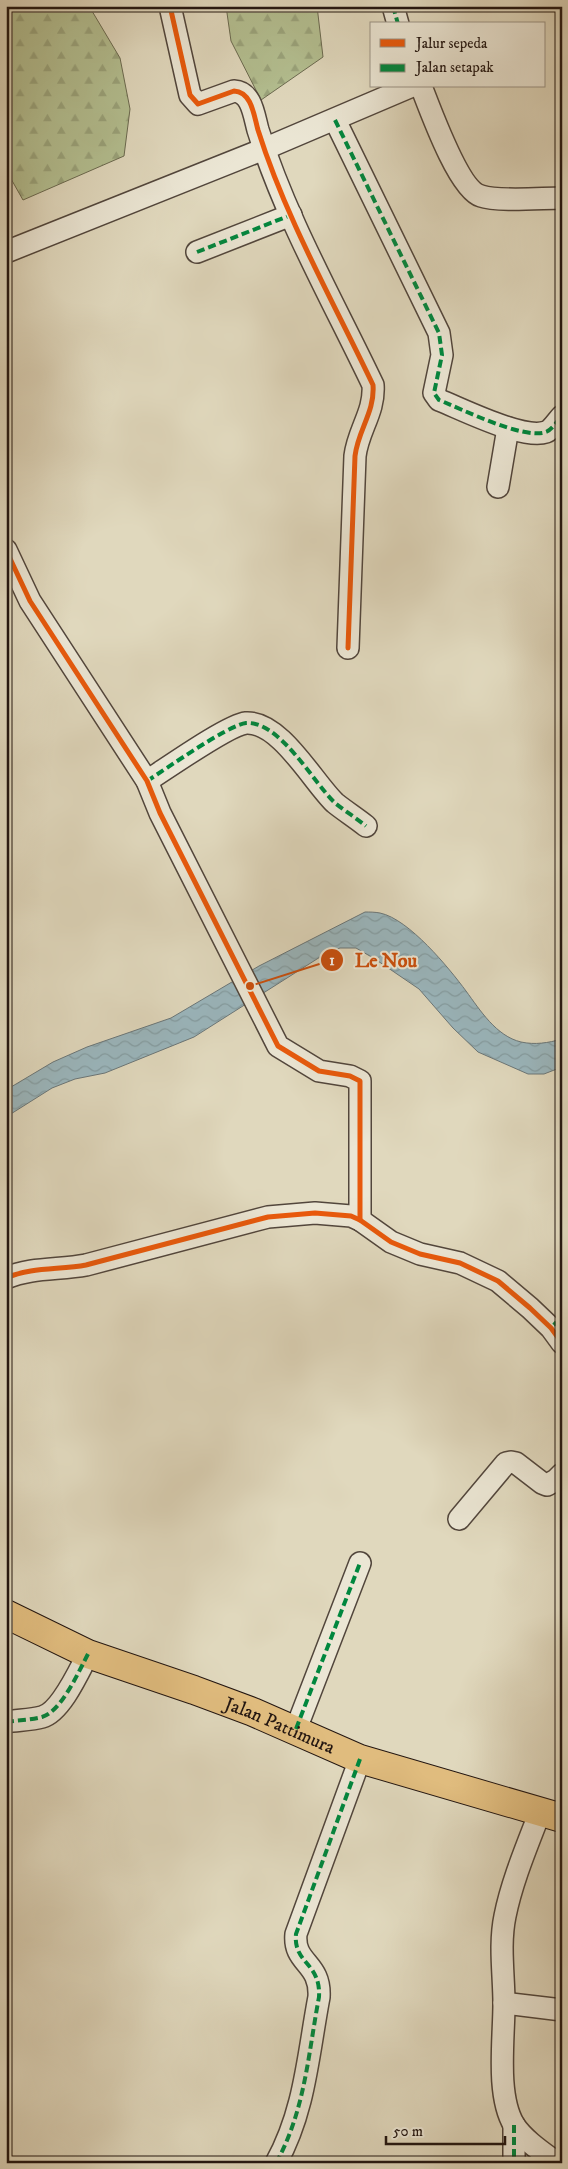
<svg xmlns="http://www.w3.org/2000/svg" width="568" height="2169" font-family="'IM FELL DW Pica',serif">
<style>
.forest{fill:url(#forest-firs);stroke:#6b6a50}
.water{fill:url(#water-waves);stroke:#6a7678}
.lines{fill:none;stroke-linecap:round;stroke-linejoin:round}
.minor-casing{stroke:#52463c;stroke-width:24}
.major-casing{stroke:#231611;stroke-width:30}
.minor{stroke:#ebe6d4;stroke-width:21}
.major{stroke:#e0bc7e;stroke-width:28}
.quiet{stroke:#00873e;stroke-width:4;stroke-dasharray:8 4;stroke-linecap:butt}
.cycleway-casing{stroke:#ebe6d4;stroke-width:8}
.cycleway{stroke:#e8590c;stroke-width:5}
.labels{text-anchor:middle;stroke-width:4;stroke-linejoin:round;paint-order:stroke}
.street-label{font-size:19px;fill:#231611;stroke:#ebe6d4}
.leader{fill:none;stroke:#ca4f0d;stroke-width:2}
.callout-dot{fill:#ca4f0d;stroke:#ebe6d4;stroke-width:2}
.mark-label{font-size:15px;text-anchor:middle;font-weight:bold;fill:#fff}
.callout-label{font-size:20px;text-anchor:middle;font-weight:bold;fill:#ca4f0d;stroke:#ebe6d4;stroke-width:4;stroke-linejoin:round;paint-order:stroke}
</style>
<defs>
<pattern id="forest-firs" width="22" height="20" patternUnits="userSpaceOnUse" patternTransform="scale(1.25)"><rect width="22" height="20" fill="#b3be90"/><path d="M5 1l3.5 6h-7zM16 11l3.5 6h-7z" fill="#9aa37b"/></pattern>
<pattern id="water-waves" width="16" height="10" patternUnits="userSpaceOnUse" patternTransform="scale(1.25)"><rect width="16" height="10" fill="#9ab6bd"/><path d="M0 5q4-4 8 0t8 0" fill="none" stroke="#849ca1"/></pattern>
</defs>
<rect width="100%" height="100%" fill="#e0d8bd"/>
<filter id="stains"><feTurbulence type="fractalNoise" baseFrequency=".004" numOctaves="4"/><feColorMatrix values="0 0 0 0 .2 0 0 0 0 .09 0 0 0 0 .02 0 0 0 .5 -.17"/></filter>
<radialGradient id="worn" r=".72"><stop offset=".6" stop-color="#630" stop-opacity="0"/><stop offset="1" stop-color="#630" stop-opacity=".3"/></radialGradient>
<g class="forest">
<path d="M6 6H89L120 58 130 109 124 156 23 200 6 170Z"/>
<path d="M226 6H317L323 57 261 100 231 41Z"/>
</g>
<path class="water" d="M365 912C369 912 375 912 380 913 409 919 449 968 466 991 480 1010 496 1036 521 1042 535 1045 548 1043 562 1039V1067L544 1074H528L478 1052 453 1028 419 989 375 959 356 948H340L328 952 194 1037 105 1073 75 1079 52 1088 6 1117V1090L53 1062 87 1047 171 1018 259 966Z"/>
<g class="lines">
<defs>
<g id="minor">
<path d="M170 6 190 95 198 104 234 91C252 92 254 116 258 130 286 219 333 301 373 385 375 412 358 430 355 456L348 648"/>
<path d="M393 6 398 24"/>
<path d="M421 86C430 109 459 190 481 196 498 202 542 198 562 198"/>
<path d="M335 120 439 333 442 355 434 393 439 400C462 409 523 440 546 432 552 430 557 421 562 416"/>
<path d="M6 252 264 149 412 86"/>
<path d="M197 252 291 215"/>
<path d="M498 487 508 428"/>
<path d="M6 550 30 601 147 781 160 813 278 1046 319 1071 350 1076 360 1081V1220"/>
<path d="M147 781C166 769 228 725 246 723 280 721 313 782 335 803 345 811 356 818 366 826"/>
<path d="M6 1278C31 1267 60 1270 86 1265L268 1217 315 1213 351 1216 360 1220 391 1242 420 1254 460 1263 498 1281 530 1308 551 1328 562 1343"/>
<path d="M459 1519 506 1463 511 1462 516 1463 542 1483 547 1485 556 1480 562 1474"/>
<path d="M6 1722C18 1720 31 1720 42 1717 61 1712 79 1671 88 1654"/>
<path d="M296 1729 360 1563"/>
<path d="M540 1812C527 1846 512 1881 505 1916 499 1945 504 1975 504 2004 504 2039 496 2095 514 2125 524 2140 542 2152 557 2163"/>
<path d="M504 2003 562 2010"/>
<path d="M514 2125V2163"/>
<path d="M276 2163C305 2111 308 2055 319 1997 321 1962 293 1964 296 1934L360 1759"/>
</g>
<g id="major">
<path id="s1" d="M6 1614 88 1654 194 1690 253 1712 360 1759 562 1818"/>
</g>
</defs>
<use href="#minor" class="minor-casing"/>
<use href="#major" class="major-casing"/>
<use href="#minor" class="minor"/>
<use href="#major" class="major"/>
<g class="quiet">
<path d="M393 6 398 24"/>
<path d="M335 120 439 333 442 355 434 393 439 400C462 409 523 440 546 432 552 430 557 421 562 416"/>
<path d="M197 252 291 215"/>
<path d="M147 781C166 769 228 725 246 723 280 721 313 782 335 803 345 811 356 818 366 826"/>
<path d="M551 1328 562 1316"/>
<path d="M6 1722C18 1720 31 1720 42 1717 61 1712 79 1671 88 1654"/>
<path d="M296 1729 360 1563"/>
<path d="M514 2125V2163"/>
<path d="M276 2163C305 2111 308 2055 319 1997 321 1962 293 1964 296 1934L360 1759"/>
</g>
<defs>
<g id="cycleway">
<path d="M170 6 190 95 198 104 234 91C252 92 254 116 258 130 286 219 333 301 373 385 375 412 358 430 355 456L348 648"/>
<path d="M6 550 30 601 147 781 160 813 278 1046 319 1071 350 1076 360 1081V1220"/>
<path d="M6 1278C31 1267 60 1270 86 1265L268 1217 315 1213 351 1216 360 1220 391 1242 420 1254 460 1263 498 1281 530 1308 551 1328 562 1343"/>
</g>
</defs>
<use href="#cycleway" class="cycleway-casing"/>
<use href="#cycleway" class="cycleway"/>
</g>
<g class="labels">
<g class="street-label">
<text dy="7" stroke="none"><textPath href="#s1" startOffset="296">Jalan Pattimura</textPath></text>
</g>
</g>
<path class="leader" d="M250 986L332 960"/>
<g class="callout-dot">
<circle cx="250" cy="986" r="5"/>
<circle cx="332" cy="960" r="12"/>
</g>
<g class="mark-label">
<text x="332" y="965">1</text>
</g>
<g class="callout-label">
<text x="386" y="967">Le Nou</text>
</g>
<rect width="568" height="2169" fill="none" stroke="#e0d8bd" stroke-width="25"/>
<rect x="8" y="8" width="553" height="2154" fill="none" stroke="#231611" stroke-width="2.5"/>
<rect x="12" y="12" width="543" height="2144" fill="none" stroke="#231611"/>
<rect x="370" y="22" width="175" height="65" fill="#ebe6d4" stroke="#9b9386"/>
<rect x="380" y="39" width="25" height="8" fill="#e8590c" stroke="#9b9386"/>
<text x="416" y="48" font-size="15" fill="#231611">Jalur sepeda</text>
<rect x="380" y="64" width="25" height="8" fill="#00873e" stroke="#9b9386"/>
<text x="416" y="72" font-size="15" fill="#231611">Jalan setapak</text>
<path d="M386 2136v8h119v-8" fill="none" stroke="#231611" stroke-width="2.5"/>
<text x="393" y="2136" font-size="15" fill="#231611" stroke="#ebe6d4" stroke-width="4" paint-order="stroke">50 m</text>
<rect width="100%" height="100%" filter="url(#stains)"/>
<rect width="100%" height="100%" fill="url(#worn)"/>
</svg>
